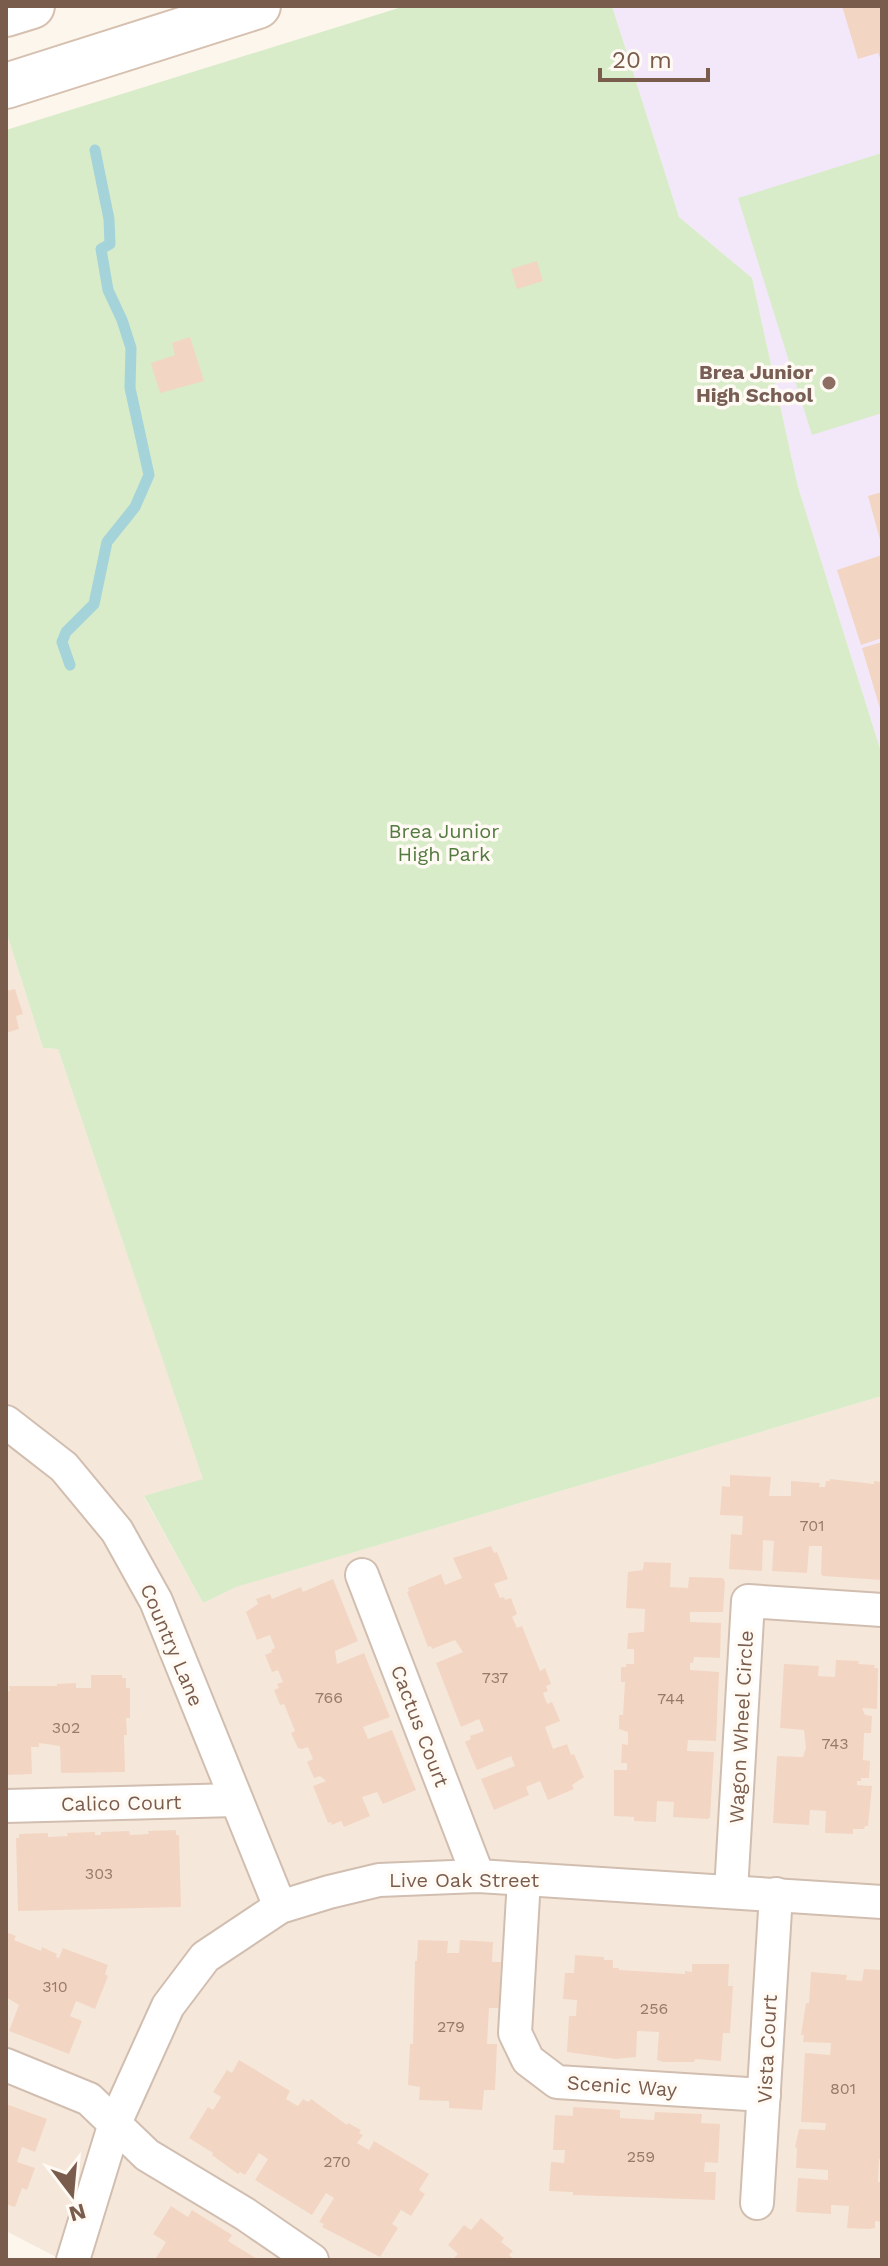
<svg xmlns="http://www.w3.org/2000/svg" width="888" height="2266" font-family="'Work Sans',sans-serif">
<style>
.residential{fill:#f5e8da}
.education{fill:#f3e8fa}
.green{fill:#d8ecc9}
.lines{fill:none;stroke-linecap:round;stroke-linejoin:round}
.stream{stroke:#a5d3da;stroke-width:11}
.building{fill:#f3d5c3}
.minor-casing{stroke:#d1beb0;stroke-width:36}
.secondary-casing{stroke:#d6c0b0;stroke-width:48}
.minor{stroke:#fff;stroke-width:32}
.secondary{stroke:#fff;stroke-width:44}
.education-dot{fill:#8d6e63;stroke:#fffaf3;stroke-width:3}
.labels{text-anchor:middle;stroke-width:7;stroke-linejoin:round;paint-order:stroke}
.number-label{font-size:16px;fill:#987a6a}
.education-label{font-size:20px;font-weight:bold;fill:#785e54;stroke:#fffaf3;text-anchor:end}
.park-label{font-size:20px;fill:#537a41;stroke:#fffaf3}
.street-label{font-size:20px;fill:#7a5c4d;stroke:#fffaf3}
</style>
<rect width="100%" height="100%" fill="#fdf6ec"/>
<path class="residential" d="M6 931 43 1048 58 1049 204 1479 144 1497 203 1603 235 1587 882 1396V2260H62L6 2231Z"/>
<path class="education" d="M612 6H882V755L798 487 752 278 679 217Z"/>
<g class="green">
<path d="M405 6H612L679 217 752 278 798 487 882 755V1396L236 1587 203 1603 144 1496 203 1479 58 1049 43 1048 6 931V130Z"/>
<path d="M882 153V413L812 435 738 198Z"/>
</g>
<g class="lines">
<path class="stream" d="M70 665 62 642 66 632 94 604 107 542 135 507 149 475 130 388 131 348 122 320 108 290 101 249 110 244 109 219 95 150"/>
</g>
<g class="building">
<path d="M842 6H882V63L878 53 858 59Z"/>
<path d="M537 261 543 281 517 289 511 269Z"/>
<path d="M190 337 204 381 160 393 151 363 175 355 172 343Z"/>
<path d="M882 492V543H881L868 496Z"/>
<path d="M882 555V638L861 645 837 570Z"/>
<path d="M882 642V712H881L862 648Z"/>
<path d="M15 989 23 1014 16 1016 19 1029 6 1033V991Z"/>
<path d="M730 1475 771 1477 769 1496H791V1481L820 1483 819 1487H825L826 1481H830V1479L874 1484V1481L882 1482V1580L823 1576 821 1574 822 1546H809L807 1573 772 1571 774 1541 763 1540 762 1571 729 1569 731 1534 742 1535 743 1516 720 1515 722 1486 730 1487Z"/>
<path d="M491 1546 494 1553 497 1552 508 1579 494 1584 500 1598 504 1597 505 1600 511 1598 517 1614 512 1617 517 1628 522 1626 540 1671 545 1668 551 1684 546 1686 548 1691 543 1693 547 1704 552 1702 560 1721 545 1727 553 1749 567 1744 571 1755 574 1754 584 1777 572 1785 574 1789 548 1800 540 1781 526 1787 529 1795 494 1810 481 1779 515 1766 511 1756 477 1770 465 1742 471 1739 470 1736 484 1731 479 1719 461 1727 436 1663 463 1652 455 1640 432 1649 431 1646 428 1647 407 1592 409 1591 408 1588 441 1574 445 1585 462 1578 453 1558Z"/>
<path d="M644 1562 671 1563 670 1587 688 1588 689 1577 723 1578 725 1582 723 1612H690V1622L721 1623 720 1658 694 1657 693 1663H690V1670L719 1672 716 1741 688 1740 687 1751 714 1752 710 1817 708 1819 673 1817 674 1802 657 1801 656 1822 634 1821V1817L614 1816V1770H627V1763H621L622 1744 628 1745V1732L619 1729V1715H623L625 1682H621V1667H626V1664H634V1649H627L628 1633 644 1632 645 1609 626 1608 628 1572 643 1570Z"/>
<path d="M333 1579 358 1641 335 1651 337 1664 364 1653 390 1717 363 1727 368 1739 392 1730 416 1790 383 1804 377 1792 362 1797 370 1816 344 1827 341 1821 332 1825 331 1822 328 1823 313 1786 326 1781 320 1776 314 1778 307 1762 313 1759 308 1747 302 1749 298 1748 291 1733 295 1731 284 1704 280 1705 274 1690 279 1688 277 1684 283 1682 278 1670 272 1672 265 1655 272 1652 271 1650 275 1648 270 1635 257 1640 246 1612 258 1604 256 1599 270 1594 272 1599 301 1587 303 1592Z"/>
<path d="M836 1660 859 1661 858 1664 875 1665 874 1668H878L877 1709 862 1708 865 1715 872 1716 871 1733H864L863 1760 870 1761 869 1778H861V1781H857V1785L872 1786 868 1826H865L864 1829H853V1834L825 1833 826 1811 810 1810 809 1825 773 1823 777 1756 803 1757 806 1748 804 1730 780 1728 784 1664 819 1666 818 1676 835 1677Z"/>
<path d="M91 1675H122V1678H126V1688H130V1718H126L127 1735H124L125 1772 61 1773 60 1746 39 1743V1747H31L32 1774 6 1775V1691H10L9 1686H57V1684L76 1683V1688H91Z"/>
<path d="M176 1830V1835H179L181 1907 18 1911 16 1838H19V1834L48 1833V1837L68 1836 67 1833 95 1832V1835H101V1832L129 1831 130 1835 149 1834 148 1831Z"/>
<path d="M6 1932 16 1936 14 1940 41 1951 42 1947 57 1954 56 1957 59 1958 63 1948 108 1965 105 1974 108 1976 95 2009 76 2001 70 2016 82 2021 69 2054 9 2031 19 2005 6 1997Z"/>
<path d="M418 1940 448 1941 447 1953H459L460 1940 493 1942 492 1962H501L499 2008H489L487 2044H497L495 2090H484L482 2110 449 2108V2101L419 2100 420 2087 408 2085 410 2044H413L415 1961H417Z"/>
<path d="M575 1955 604 1957V1960H613V1968H619V1970L685 1974V1971L692 1972V1964H729L728 1986H733L730 2033H723L721 2061 695 2059 694 2062H663L657 2060 659 2032 637 2031 636 2057 616 2059 567 2052 569 2016H576L577 2000 563 1999 565 1973H574Z"/>
<path d="M864 1969 882 1970V2160L879 2159 878 2182H882V2222L875 2221V2228L869 2229 847 2228 849 2206 831 2205V2214L796 2212 798 2178 828 2180V2170L796 2168 797 2148 795 2147 799 2129 825 2130 826 2123 801 2122 805 2053 830 2055 831 2043 803 2042 804 2035H801L806 2003H809L811 1972 847 1975 846 1980 862 1981Z"/>
<path d="M239 2060 290 2091 286 2099 298 2106 303 2099 308 2102 311 2099 347 2125 348 2123 361 2130 359 2133 363 2135 357 2143 369 2150 374 2141 429 2174 419 2190 425 2194 411 2216 401 2210 392 2224 398 2228 380 2257 322 2227 324 2224 319 2222 334 2198 326 2193 312 2215 255 2180 268 2159 259 2153 245 2175 240 2172 238 2174 212 2155 213 2153 189 2138 208 2107 213 2110 221 2097 213 2092 227 2070 232 2073Z"/>
<path d="M6 2104 47 2119 35 2152 22 2147 17 2162 35 2168 27 2190 22 2188 15 2207 6 2204Z"/>
<path d="M573 2107 620 2110V2118L654 2120 655 2112 702 2114 701 2123 720 2124 718 2163 705 2162 704 2172H716L715 2200 573 2195V2192L549 2191 551 2162 564 2163 565 2150H553L555 2115 573 2116Z"/>
<path d="M171 2206 188 2217 192 2210 232 2235 228 2241 259 2260H159L156 2258 166 2242 153 2234Z"/>
<path d="M481 2218 504 2238 501 2242 513 2251 509 2255 515 2260H452L458 2254 448 2245 464 2225 471 2230Z"/>
</g>
<g class="lines">
<defs>
<g id="minor">
<path d="M6 1422 64 1467 117 1531 156 1601 280 1907"/>
<path d="M362 1575 478 1876"/>
<path d="M6 1806 236 1800"/>
<path d="M524 1879 515 2033 528 2060 557 2082 764 2095"/>
<path d="M731 1891 748 1601 882 1610"/>
<path d="M6 2065 89 2099 147 2155 245 2214 312 2260"/>
<path d="M757 2203 776 1894"/>
<path d="M73 2260 115 2123 168 2006 205 1957 280 1907 329 1892 379 1880 478 1876 882 1902"/>
</g>
<g id="secondary">
<path d="M6 14 32 6"/>
<path d="M6 86 258 6"/>
</g>
</defs>
<use href="#minor" class="minor-casing"/>
<use href="#secondary" class="secondary-casing"/>
<use href="#minor" class="minor"/>
<use href="#secondary" class="secondary"/>
</g>
<circle class="education-dot" cx="829" cy="383" r="8"/>
<g class="labels">
<g class="number-label">
<text x="812" y="1531">701</text>
<text x="495" y="1683">737</text>
<text x="329" y="1703">766</text>
<text x="671" y="1704">744</text>
<text x="66" y="1733">302</text>
<text x="835" y="1749">743</text>
<text x="99" y="1879">303</text>
<text x="55" y="1992">310</text>
<text x="654" y="2014">256</text>
<text x="451" y="2032">279</text>
<text x="843" y="2094">801</text>
<text x="641" y="2162">259</text>
<text x="337" y="2167">270</text>
</g>
<g class="education-label">
<text x="813" y="379">Brea Junior<tspan x="813" dy="23">High School</tspan></text>
</g>
<g class="park-label">
<text x="444" y="838">Brea Junior<tspan x="444" dy="23">High Park</tspan></text>
</g>
<g class="street-label">
<text transform="translate(172 1645) rotate(67)" y="7">Country Lane</text>
<text transform="translate(420 1726) rotate(69)" y="7">Cactus Court</text>
<text transform="translate(741 1727) rotate(-87)" y="7">Wagon Wheel Circle</text>
<text transform="translate(121 1803) rotate(-1)" y="7">Calico Court</text>
<text x="464" y="1887">Live Oak Street</text>
<text transform="translate(767 2049) rotate(-87)" y="7">Vista Court</text>
<text transform="translate(622 2086) rotate(4)" y="7">Scenic Way</text>
</g>
</g>
<rect width="888" height="2266" fill="none" stroke="#7a5c4d" stroke-width="16"/>
<g transform="translate(72 2194) rotate(164)" stroke="#fffaf3" stroke-width="6" paint-order="stroke">
<path d="M0-6L14 30L0 20L-14 30Z" fill="#7a5c4d"/>
<text y="-12" font-size="22" font-weight="bold" text-anchor="middle" fill="#7a5c4d">N</text>
</g>
<path d="M600 68v12h108v-12" fill="none" stroke="#7a5c4d" stroke-width="4"/>
<text x="612" y="68" font-size="24" fill="#7a5c4d" stroke="#fffaf3" stroke-width="6" paint-order="stroke">20 m</text>
</svg>
